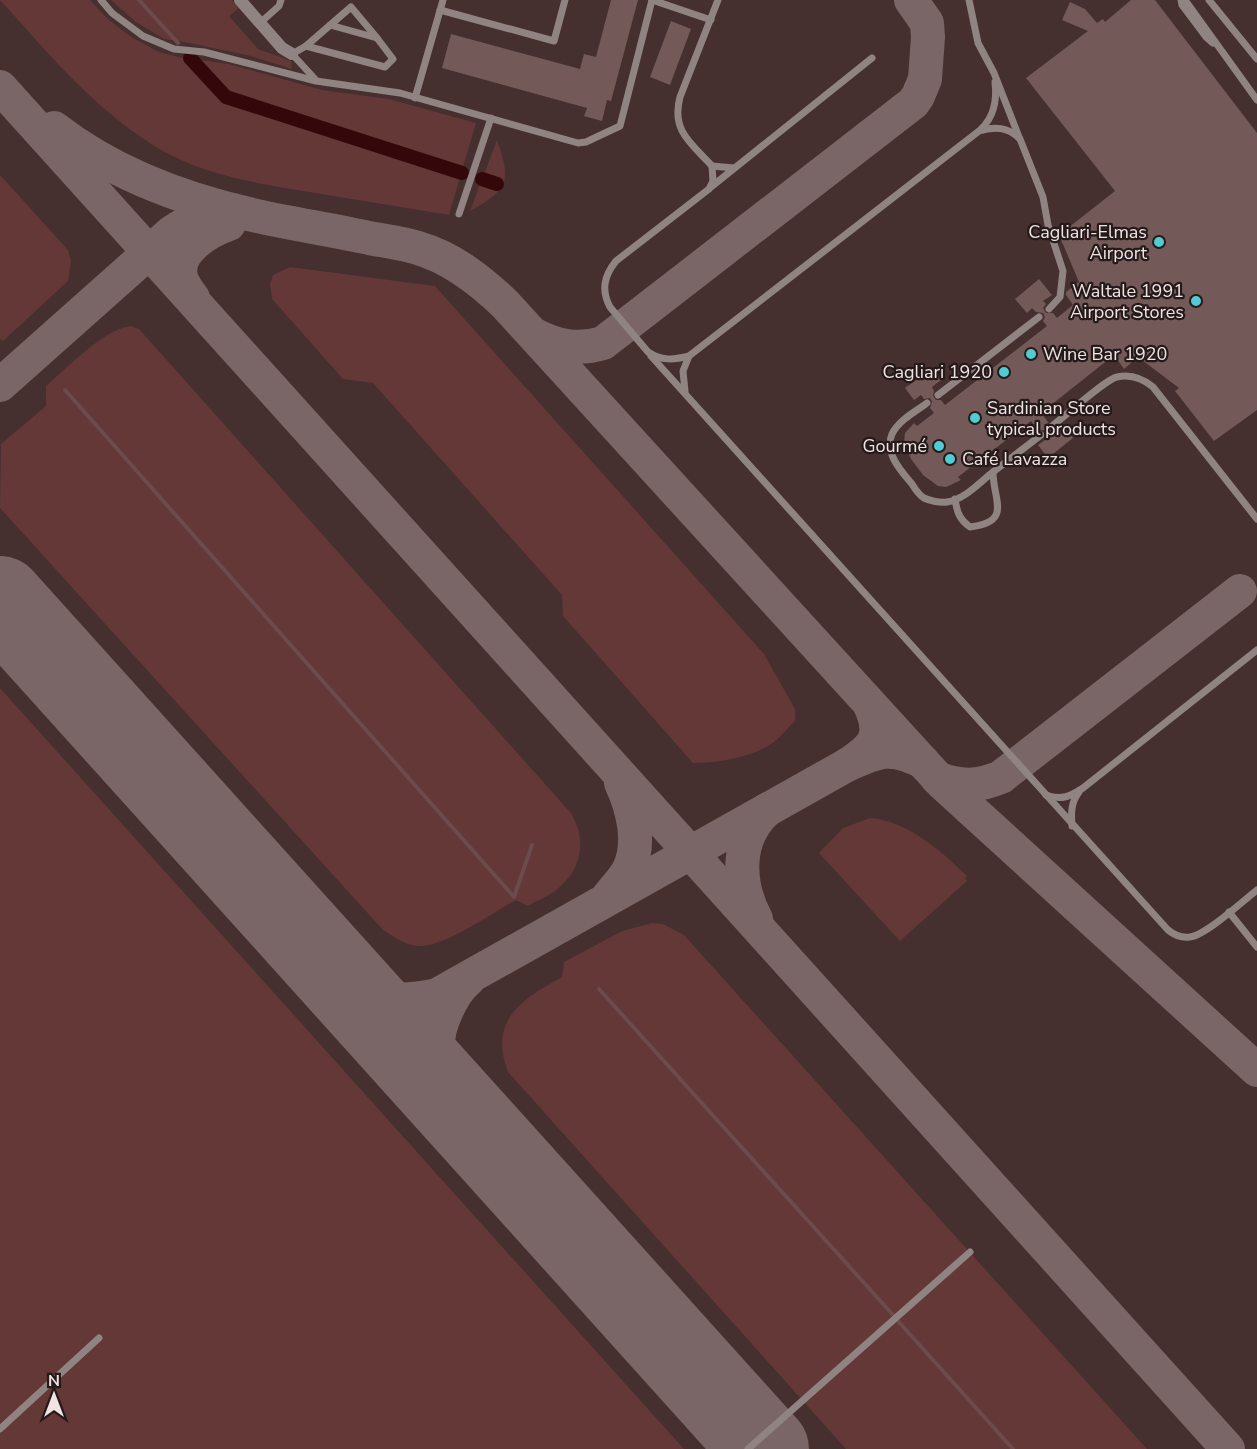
<svg xmlns="http://www.w3.org/2000/svg" width="1257" height="1449" font-family="'Nunito Sans',sans-serif">
<style>
.green{fill:#633837}
.lines{fill:none;stroke-linecap:round;stroke-linejoin:round}
.stream{stroke:#6d4a4c;stroke-width:4}
.canal{stroke:#34080b;stroke-width:14}
.taxiway{stroke:#7a6666;stroke-width:34}
.runway{stroke:#7a6666;stroke-width:88}
.building{fill:#735a59}
.service{stroke:#908483;stroke-width:7}
.minor{stroke:#908483;stroke-width:12}
.poi-dot{fill:#51ccd3;stroke:#241a1a;stroke-width:2}
.labels{text-anchor:middle;stroke-width:4.5;stroke-linejoin:round;paint-order:stroke}
.poi-label{font-size:18px;fill:#f2e3e3;stroke:#241a1a;text-anchor:end}
</style>
<rect width="100%" height="100%" fill="#452f2f"/>
<g class="green">
<path d="M0 0H90L108 19 131 37 159 52 178 57 229 64 322 90 389 99 476 123 449 215C405 208 360 200 315 193 263 184 209 177 163 151 97 113 50 55 0 0Z"/>
<path d="M111 0H232L239 8 229 16 258 49 291 61 292 69 251 56 184 42 164 39 136 22Z"/>
<path d="M497 140C512 181 508 190 470 211Z"/>
<path d="M0 175 68 250 71 261 68 281 3 341 0 339Z"/>
<path d="M290 267 435 286 764 654 795 709V721C788 727 782 736 775 741 756 757 717 763 693 763L563 616 562 595 373 383 343 379 272 299 270 284 273 275Z"/>
<path d="M130 326 139 329 571 813C586 838 583 866 561 886 552 895 538 900 528 906L516 900C492 913 443 948 417 946 405 945 393 936 383 930L0 508 1 444 46 406V386C67 368 103 330 130 326Z"/>
<path d="M0 688 684 1449H0Z"/>
<path d="M870 818C908 821 941 851 967 876L965 879 967 881 900 941 819 853 843 828Z"/>
<path d="M652 923 663 924 684 935 1147 1449H846L508 1072C488 1020 522 999 562 977L564 962 622 931Z"/>
</g>
<g class="lines">
<g class="stream">
<path d="M139 0 178 43"/>
<path d="M65 390 514 897 532 845"/>
<path d="M599 989 893 1315"/>
<path d="M898 1321 1013 1449"/>
</g>
<g class="canal">
<path d="M190 58 226 97 462 173"/>
<path d="M482 179 497 184"/>
</g>
<g class="taxiway">
<path d="M0 87 1228 1449"/>
<path d="M54 128C113 174 184 200 257 216 294 224 332 230 369 238 385 241 402 243 418 248 452 258 480 280 505 304L943 784 1257 1070"/>
<path d="M193 298C189 292 183 285 181 277 174 251 209 231 229 224"/>
<path d="M533 334C556 346 577 351 603 343L913 103 918 96 925 79 928 37 927 23 911 0"/>
<path d="M0 385 172 232C191 219 209 214 231 213"/>
<path d="M869 703C885 737 874 747 847 765 878 751 890 745 923 762"/>
<path d="M937 778C960 787 978 787 1001 777L1240 591"/>
<path d="M608 897C614 889 623 880 628 871 642 844 633 809 621 783"/>
<path d="M756 919C737 883 735 838 768 809"/>
<path d="M314 949C327 961 340 978 355 987 380 1003 409 1001 437 995L847 765"/>
<path d="M468 980C458 988 452 999 447 1010 421 1065 451 1095 483 1136"/>
</g>
<path class="runway" d="M0 600 765 1449"/>
</g>
<g class="building">
<path d="M611 0H638L611 101 607 100 602 121 584 116 587 108 442 68 451 34 580 69 584 54 596 57Z"/>
<path d="M1131 0H1155L1257 133V410L1214 441 1175 391 1179 388 1138 357 1124 369 1114 355 1041 413 1048 422 1046 426 1048 430 1056 431 1063 426 1073 438 1048 458 1038 445 1045 440 1046 432 1043 430H1038L1031 421 958 477 961 480 946 487 938 486 923 475 911 459 904 443 905 433 914 423 917 426 934 413 930 408 932 402 930 398 924 399 921 395 914 400 905 388 932 369 941 380 932 387 934 391 933 396 936 400H941L945 405 1047 326 1043 321 1045 317 1043 313 1036 312 1032 308 1027 313 1015 299 1039 279 1052 295 1043 301 1046 304 1043 308 1046 313H1053L1057 318 1073 305 1066 295V292L1079 282 1059 235 1115 191 1026 78 1088 31 1062 20 1070 2 1085 9 1097 23 1103 19 1105 22Z"/>
<path d="M671 21 691 29 670 85 650 77Z"/>
</g>
<g class="lines">
<g class="service">
<path d="M101 0 112 13 143 36 174 49 204 52 316 81 400 93 578 143 586 142 620 126 652 0"/>
<path d="M652 0 711 20"/>
<path d="M718 0 680 97C671 131 691 143 712 166L713 181 709 189 616 261C604 276 601 290 610 307L648 352C661 361 674 360 689 356L979 131C995 126 1008 127 1020 139L1043 197 1048 225 1063 271 1060 297 1049 309"/>
<path d="M969 0 978 43 994 73 1019 137"/>
<path d="M1181 0 1182 5 1206 37 1213 43"/>
<path d="M1185 0 1257 100"/>
<path d="M1209 0 1257 59"/>
<path d="M440 10 554 41 565 0"/>
<path d="M260 23 279 6 281 0"/>
<path d="M306 46 385 67 393 59 377 38 330 25"/>
<path d="M315 79 292 54 306 46 351 7 377 38"/>
<path d="M415 98 443 0"/>
<path d="M981 129C994 117 997 99 995 82"/>
<path d="M712 166 734 168"/>
<path d="M711 187 872 58"/>
<path d="M459 214 491 118"/>
<path d="M651 356 1168 930C1174 935 1182 938 1190 937 1206 935 1243 901 1257 890"/>
<path d="M685 391 683 371 689 356"/>
<path d="M938 395 1039 317"/>
<path d="M927 403C915 412 899 420 892 434 884 453 901 471 912 484 915 489 919 495 924 498 930 501 940 503 947 502 964 500 980 482 993 472 993 500 1013 522 970 527 959 519 957 512 955 499"/>
<path d="M1052 426C1064 417 1106 379 1117 377 1131 374 1142 378 1153 387L1257 519"/>
<path d="M993 472 1041 435"/>
<path d="M1046 795C1061 801 1071 796 1083 788L1257 650"/>
<path d="M1072 826C1071 813 1071 802 1079 792"/>
<path d="M1229 912 1257 947"/>
<path d="M0 1429 99 1338"/>
<path d="M748 1449 970 1252"/>
</g>
<path class="minor" d="M240 0 282 48 292 54"/>
</g>
<g class="poi-dot">
<circle cx="1159" cy="242" r="6"/>
<circle cx="1196" cy="301" r="6"/>
<circle cx="1031" cy="354" r="6"/>
<circle cx="1004" cy="372" r="6"/>
<circle cx="975" cy="418" r="6"/>
<circle cx="939" cy="446" r="6"/>
<circle cx="950" cy="459" r="6"/>
</g>
<g class="labels">
<g class="poi-label">
<text x="1147" y="238">Cagliari-Elmas<tspan x="1147" dy="21">Airport</tspan></text>
<text x="1184" y="297">Waltale 1991<tspan x="1184" dy="21">Airport Stores</tspan></text>
<text x="1043" y="360" text-anchor="start">Wine Bar 1920</text>
<text x="992" y="378">Cagliari 1920</text>
<text x="987" y="414" text-anchor="start">Sardinian Store<tspan x="987" dy="21">typical products</tspan></text>
<text x="927" y="452">Gourmé</text>
<text x="962" y="465" text-anchor="start">Café Lavazza</text>
</g>
</g>
<g transform="translate(54 1395)" stroke="#241a1a" stroke-width="4.5" paint-order="stroke">
<path d="M0-4.5L10 22L0 15L-10 22Z" fill="#f2e3e3"/>
<text y="-9" font-size="16" font-weight="bold" text-anchor="middle" fill="#f2e3e3">N</text>
</g>
</svg>
